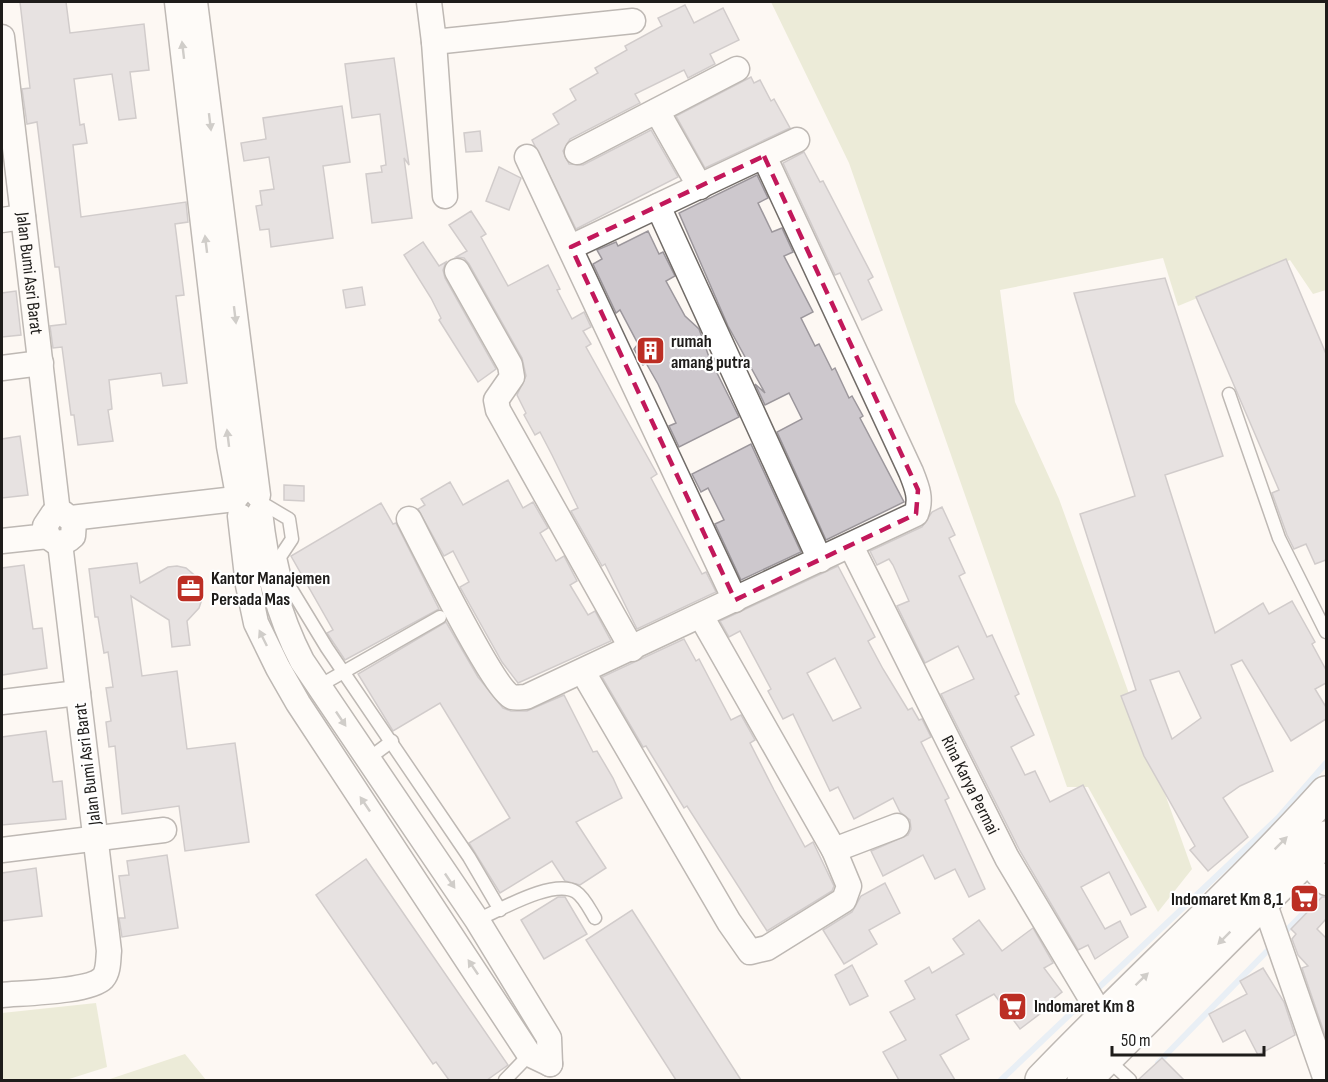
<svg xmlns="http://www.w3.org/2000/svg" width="1328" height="1082" font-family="'Sofia Sans Condensed',sans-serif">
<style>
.green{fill:#d7dcb8}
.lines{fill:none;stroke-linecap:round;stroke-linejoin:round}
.stream{stroke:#d1e4f8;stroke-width:6}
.building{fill:#cdc8cd;stroke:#9c979c;stroke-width:1.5;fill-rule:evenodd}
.service-casing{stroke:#716c68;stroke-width:15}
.minor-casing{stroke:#716c68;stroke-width:27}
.trunk-casing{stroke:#716c68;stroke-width:36}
.service{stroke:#fff;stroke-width:12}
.minor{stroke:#fff;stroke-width:24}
.trunk{stroke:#fff;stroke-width:33}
.oneway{fill:#9a9998}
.marked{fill:none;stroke:#c2185b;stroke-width:4.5;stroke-dasharray:12 8;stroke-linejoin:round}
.labels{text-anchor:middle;stroke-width:4.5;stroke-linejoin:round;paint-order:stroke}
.street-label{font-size:18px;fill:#1e1c1a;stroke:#fff}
.poi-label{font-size:18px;font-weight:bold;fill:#1e1c1a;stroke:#fff;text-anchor:start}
</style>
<rect width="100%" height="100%" fill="#fdf8f3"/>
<g class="green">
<path d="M771 2H1326V290L1313 294 1290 260 1178 306 1163 258 1000 290 1015 402 1059 499 1192 869 1158 912 1088 787H1067L849 163Z"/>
<path d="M96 1003 107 1067 66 1080H2V1013Z"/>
<path d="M185 1054 206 1080H107Z"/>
</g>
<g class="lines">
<g class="stream">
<path d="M1281 936 1326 890"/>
<path d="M1093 993 1278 818 1326 763"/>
<path d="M1158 1063 1272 946"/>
<path d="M1001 1080 1085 1000"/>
</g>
</g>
<g class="building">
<path d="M20 2H66L70 33 144 24 149 70 130 72 136 118 119 120 112 74 74 79 80 125 84 124 87 143 73 145 81 217 186 202 188 222 175 224 184 295 176 296 187 383 163 386 161 373 109 380 112 409 108 410 113 441 78 445 74 415H71L62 347 53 348 50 326 66 324 59 267H55L37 122 27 124 22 89 30 88Z"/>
<path d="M685 5 694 23 723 8 739 40 710 54 715 64 688 78 684 70 635 94 640 103 570 139 563 151 569 164 583 165 651 130 678 177 576 229 532 140 559 124 553 114 576 100 570 89 598 73 595 68 627 50 625 46 662 26 658 18Z"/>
<path d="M394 58 409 165 404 158 412 218 372 223 366 174 382 172 381 166 386 165 380 114 352 118 345 64Z"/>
<path d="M751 77 754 83 760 80 771 101 774 99 790 128 705 168 676 116Z"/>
<path d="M342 106 350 162 323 166 333 238 271 247 269 229 260 230 256 206 262 205 260 191 274 189 269 157 244 161 241 143 266 139 263 118Z"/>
<path d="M480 131 482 151 466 152 464 133Z"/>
<path d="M804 152 820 182 823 181 873 277 868 280 882 310 862 320 840 273 835 275 783 163Z"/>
<path d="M499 167 521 178 509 210 486 201Z"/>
<path d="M757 175 768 198 758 203 772 232 782 228 793 252 784 256 813 312 801 318 815 346 819 344 832 370 835 368 849 398 852 396 863 416 860 418 904 502 826 540 777 432 802 419 789 393 765 405 755 384 765 393 728 326 679 213Z"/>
<path d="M471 211 486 234 481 237 508 286 548 265 560 289 557 290 572 319 584 312 591 327 583 331 591 344 586 347 657 474 651 478 702 574 706 572 716 592 637 629 605 564 602 566 571 511 578 508 552 455 540 432 535 435 524 415 526 413 517 395 526 376 522 358 469 264 464 258 456 257 467 251 449 225Z"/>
<path d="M648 231 659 254 663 252 675 276 666 281 685 316 699 329 709 357 739 417 679 447 669 426 676 423 658 384 646 363 643 365 634 349 638 344 620 310 616 313 593 264 602 259 597 250 616 242 618 246Z"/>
<path d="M423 242 439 266 446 262 443 270 445 278 496 369 478 382 439 320 441 318 431 298 404 255Z"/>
<path d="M1286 259 1326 354V560L1315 564 1306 544 1294 549 1287 535 1272 493 1279 490 1196 297Z"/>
<path d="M1165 278 1223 456 1165 475 1215 633 1263 603 1269 614 1292 601 1315 642 1312 644 1326 670V683L1315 689 1326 707V719L1291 741 1242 660 1231 665 1273 771 1240 786 1223 798 1248 837 1208 871 1190 850 1195 846 1144 756 1121 696 1136 690 1080 514 1135 496 1074 293ZM1179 671 1201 718 1172 739 1150 680Z"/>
<path d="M362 287 365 305 346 308 343 290Z"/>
<path d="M16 291 21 335 2 337V293Z"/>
<path d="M20 436 28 495 2 498V439Z"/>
<path d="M751 444 801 552 741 580 715 524 724 520 708 488 701 492 692 474Z"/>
<path d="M508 480 523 508 533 502 548 528 540 533 556 561 564 556 577 581 570 585 588 615 595 611 611 641 518 683 502 662 460 587 469 582 453 551 444 556 418 509 425 505 421 499 450 482 463 505Z"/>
<path d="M284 485 304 486V501L284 500Z"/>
<path d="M381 503 393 524 396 523 439 609 345 660 327 633 333 630 291 556Z"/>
<path d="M942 507 955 535 949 538 965 573 959 576 987 637 992 635 1019 694 1015 696 1034 735 1011 747 1025 775 1035 771 1050 802 1083 785 1146 907 1131 915 1109 872 1081 887 1105 929 1120 921 1128 937 1095 959 1088 945 1078 950 1020 851 941 694 974 679 958 646 925 663 897 606 909 601 893 565 889 559 877 565 870 551 922 527 932 512Z"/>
<path d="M137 563 140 583 168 567 177 566 186 568 200 580 202 599 199 608 187 621 190 645 172 647 169 620 131 596 142 676 177 671 187 749 235 743 249 842 185 851 179 806 122 814 115 746 109 747 106 722 111 721 106 688 113 687 108 652 104 653 98 617H95L89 569Z"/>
<path d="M24 565 33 629 42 628 47 668 2 675V568Z"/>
<path d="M838 566 875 637 868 641 883 669 908 710 912 708 919 720 922 719 931 737 921 742 949 798 945 800 985 889 969 897 955 869 935 879 923 855 883 876 871 851 908 835 911 829 910 820 900 812 893 798 854 819 838 787 830 791 793 714 783 719 768 691 771 689 740 631 729 637 720 621ZM835 658 861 708 833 721 807 673Z"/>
<path d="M446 622 478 677 503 708 511 711H527L564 695 593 752 597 751 613 778 622 798 576 822 606 868 580 885 565 881 552 861 500 893 469 843 510 818 440 703 393 731 358 674Z"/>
<path d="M684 639 696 661 699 659 731 720 741 715 755 740 750 743 774 790 805 847 813 842 834 886 832 891 767 931 687 806 684 808 646 746 643 747 602 677Z"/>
<path d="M46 731 53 782 62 781 66 819 2 825V737Z"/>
<path d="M167 855 178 928 122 937 119 918H125L119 876 129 875 127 861Z"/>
<path d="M366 859 508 1065 487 1080H449L436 1062 433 1064 316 895Z"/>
<path d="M36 868 42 916 2 921V873Z"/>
<path d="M885 883 900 913 869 930 877 944 844 964 823 930 852 912 861 896Z"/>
<path d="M558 897H565L587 934 544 959 521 920Z"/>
<path d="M1322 897H1326V919L1317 929 1326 938V1038L1302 968 1308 966 1298 955 1292 939 1296 934 1291 929Z"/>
<path d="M632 910 741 1080H676L586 940Z"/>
<path d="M979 920 1002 951 1033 928 1053 963 1044 968 1062 992 1043 1007 1045 1010 1020 1029 994 994 956 1015 969 1039 940 1055 955 1080H899L883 1052 906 1040 890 1012 915 999 905 981 929 967 932 973 964 954 953 939Z"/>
<path d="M852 965 868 996 850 1005 835 975Z"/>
<path d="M1263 968 1284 1002 1295 1035 1258 1055 1245 1030 1223 1042 1209 1014 1247 994 1240 981Z"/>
<path d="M1162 1058 1184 1080H1138Z"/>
</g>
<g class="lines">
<defs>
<g id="service">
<path d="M1229 394 1279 538 1326 632"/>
<path d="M262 503 289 519 292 539 280 557 285 579 327 648 469 857 500 910"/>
<path d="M319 686 440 617"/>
<path d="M368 759 392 741"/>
<path d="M477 920C500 910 554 878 576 892 584 897 590 910 595 918"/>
<path d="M1107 1059 1130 1080"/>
<path d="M505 1080 532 1052"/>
</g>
<g id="minor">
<path d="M177 2 229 446 238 495"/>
<path d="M195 2 258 495"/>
<path d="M429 2 434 42 633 21"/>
<path id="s1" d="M2 37 58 513"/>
<path d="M434 42 445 196"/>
<path d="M657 111 700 187"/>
<path d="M577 152 737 69"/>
<path d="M527 157 735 600"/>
<path d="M658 206 820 560"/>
<path d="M2 220 23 217"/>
<path d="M571 247 797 140"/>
<path d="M457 271 510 365 512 377 496 400 498 410 632 649"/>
<path d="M2 368 41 363"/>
<path d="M260 512C266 565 277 613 302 661L477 920 549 1038 550 1064"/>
<path d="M240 516 248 585 256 623 278 668 298 703 529 1054 550 1064"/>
<path d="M71 518 235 499"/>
<path d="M409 519C423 546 493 688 512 697 516 698 522 697 526 697L916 514C922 499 917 487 911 472L764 156"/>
<path d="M2 541 48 536C55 545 65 544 73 536L74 522 63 513 53 514 45 526 48 536"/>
<path id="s2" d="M851 546 1007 858 1102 1017"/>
<path d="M583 672 729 922 750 952 767 948 844 900 849 886 834 850 701 616"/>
<path d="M2 702 78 693"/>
<path d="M2 850 164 830"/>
<path d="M834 850 897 826"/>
<path d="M1304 859 1326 883"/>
<path d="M1263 899 1326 1080"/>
<path d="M2 995C22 993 90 992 103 978 109 971 108 959 109 951L60 543"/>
</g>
<g id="trunk">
<path d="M1042 1080C1135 983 1236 893 1326 793"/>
<path d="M1084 1080 1326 838"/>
</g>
</defs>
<use href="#service" class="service-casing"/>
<use href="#minor" class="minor-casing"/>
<use href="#trunk" class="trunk-casing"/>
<use href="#service" class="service"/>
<use href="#minor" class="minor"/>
<use href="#trunk" class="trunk"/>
</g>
<defs><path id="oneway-solid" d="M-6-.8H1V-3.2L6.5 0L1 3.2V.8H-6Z" transform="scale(1.5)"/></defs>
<g class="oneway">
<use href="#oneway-solid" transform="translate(183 50) rotate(-97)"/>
<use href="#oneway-solid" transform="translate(210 122) rotate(83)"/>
<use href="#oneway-solid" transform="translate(206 244) rotate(-97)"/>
<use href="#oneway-solid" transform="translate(235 315) rotate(83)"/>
<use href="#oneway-solid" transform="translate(228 438) rotate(-97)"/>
<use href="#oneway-solid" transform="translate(263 638) rotate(-116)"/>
<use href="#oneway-solid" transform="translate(341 719) rotate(56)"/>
<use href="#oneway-solid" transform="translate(365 804) rotate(-124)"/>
<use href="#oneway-solid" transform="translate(1281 843) rotate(-45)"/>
<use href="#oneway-solid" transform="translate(450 881) rotate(56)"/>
<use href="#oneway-solid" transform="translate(1224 938) rotate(135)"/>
<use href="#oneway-solid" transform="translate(473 967) rotate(-124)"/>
<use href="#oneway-solid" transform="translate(1142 979) rotate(-44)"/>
</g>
<path d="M0 0H1328V1082H0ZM764 156 918 490 916 514 735 600 571 247Z" fill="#fdf8f3" fill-opacity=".55" fill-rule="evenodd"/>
<path class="marked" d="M764 156 918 490 916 514 735 600 571 247Z"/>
<defs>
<symbol id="building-square" viewBox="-11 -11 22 22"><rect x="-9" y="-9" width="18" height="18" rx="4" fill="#bc2e24" stroke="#fff"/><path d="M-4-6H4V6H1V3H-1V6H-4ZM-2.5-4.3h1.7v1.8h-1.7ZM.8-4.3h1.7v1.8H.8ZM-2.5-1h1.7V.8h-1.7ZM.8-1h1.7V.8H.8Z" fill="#fff"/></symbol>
<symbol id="office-square" viewBox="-11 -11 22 22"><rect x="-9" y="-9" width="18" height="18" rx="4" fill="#bc2e24" stroke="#fff"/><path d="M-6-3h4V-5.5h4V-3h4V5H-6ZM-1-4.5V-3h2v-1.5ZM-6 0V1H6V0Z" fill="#fff"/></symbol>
<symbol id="supermarket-square" viewBox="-11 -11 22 22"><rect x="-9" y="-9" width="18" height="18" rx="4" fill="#bc2e24" stroke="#fff"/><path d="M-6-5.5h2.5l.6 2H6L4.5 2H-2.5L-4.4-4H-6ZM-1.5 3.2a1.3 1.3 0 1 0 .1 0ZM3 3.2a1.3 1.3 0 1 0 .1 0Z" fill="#fff"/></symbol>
</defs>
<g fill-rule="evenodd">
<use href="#building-square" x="634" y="334" width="33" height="33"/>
<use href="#office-square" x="174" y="572" width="33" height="33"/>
<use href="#supermarket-square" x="1288" y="882" width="33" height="33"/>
<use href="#supermarket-square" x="996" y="990" width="33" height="33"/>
</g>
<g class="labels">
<g class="street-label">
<text dy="6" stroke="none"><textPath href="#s1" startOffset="238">Jalan Bumi Asri Barat</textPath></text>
<text transform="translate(87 764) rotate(-97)" y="6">Jalan Bumi Asri Barat</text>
<text dy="6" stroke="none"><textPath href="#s2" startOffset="267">Rina Karya Permai</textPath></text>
</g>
<g class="poi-label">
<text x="671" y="347">rumah<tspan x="671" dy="21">amang putra</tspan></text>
<text x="211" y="584">Kantor Manajemen<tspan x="211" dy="21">Persada Mas</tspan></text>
<text x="1283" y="905" text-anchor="end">Indomaret Km 8,1</text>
<text x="1034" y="1012">Indomaret Km 8</text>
</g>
</g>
<rect width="1328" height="1082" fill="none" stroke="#1e1c1a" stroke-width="6"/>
<path d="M1112 1046v9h152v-9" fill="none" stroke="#1e1c1a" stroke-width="3"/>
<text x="1121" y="1046" font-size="18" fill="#1e1c1a" stroke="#ffffff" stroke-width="4.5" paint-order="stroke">50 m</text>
</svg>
